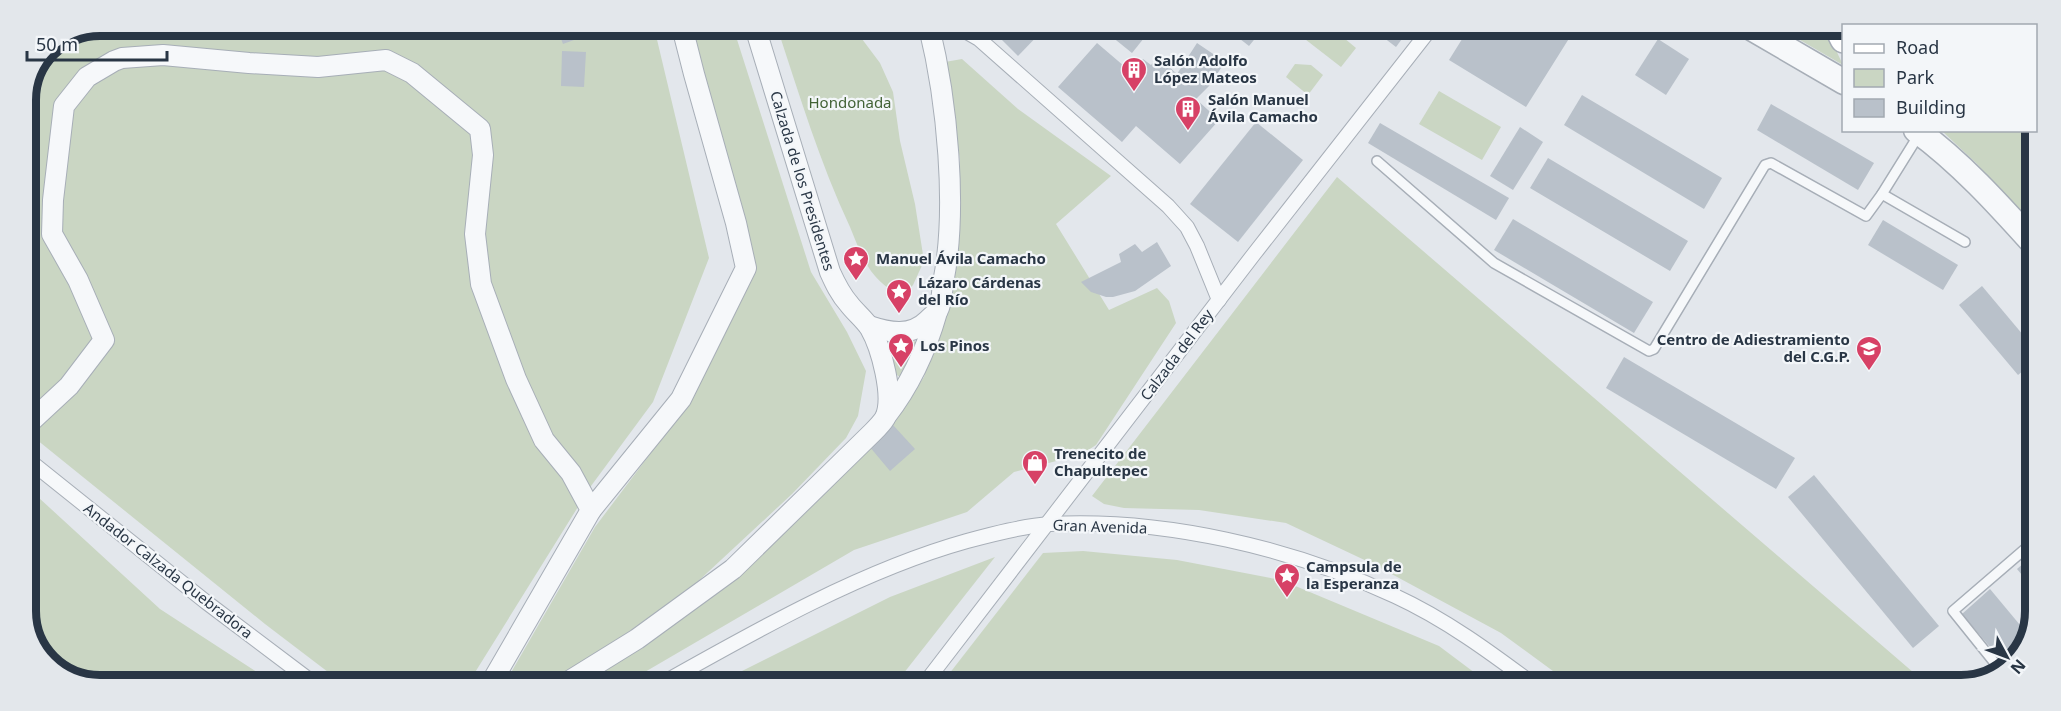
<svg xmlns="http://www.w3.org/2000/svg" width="2061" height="711" font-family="'Noto Sans',sans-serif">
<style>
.green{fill:#cad6c3}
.building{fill:#b9c1ca}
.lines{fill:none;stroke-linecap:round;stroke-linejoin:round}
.service-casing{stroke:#a7aeb7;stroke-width:12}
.pedestrian-casing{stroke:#a7aeb7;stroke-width:16}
.minor-casing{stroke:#a7aeb7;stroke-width:22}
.tertiary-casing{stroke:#a7aeb7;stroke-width:27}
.secondary-casing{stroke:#a7aeb7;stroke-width:30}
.service{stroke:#f6f8fa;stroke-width:9}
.pedestrian{stroke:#f6f8fa;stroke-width:14}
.minor{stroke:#f6f8fa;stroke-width:20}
.tertiary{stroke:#f6f8fa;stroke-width:24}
.secondary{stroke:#fff;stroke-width:27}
.labels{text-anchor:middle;stroke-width:4.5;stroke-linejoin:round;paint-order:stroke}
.poi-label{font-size:15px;font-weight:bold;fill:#293645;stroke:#f3f6f9;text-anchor:start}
.park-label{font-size:15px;fill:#426236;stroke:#f3f6f9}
.street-label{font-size:15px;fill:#293645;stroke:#f3f6f9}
.rim{fill:none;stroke:#293645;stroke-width:8}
</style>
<rect width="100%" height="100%" fill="#e3e7ec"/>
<g class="green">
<path d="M100 26 654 27 709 258 653 402 591 486 469 682H376L328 672 265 624 26 431V95L48 47Z"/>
<path d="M685 27H733L811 272 847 332 866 371 858 416 846 438 792 494 693 586 630 631 552 683H505L595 527 669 429 750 273Z"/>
<path d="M777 27H853L880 63 893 92 900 141 915 204 924 261 913 285 907 292C893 294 884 286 875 276 863 262 857 244 850 227 820 163 799 94 777 27Z"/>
<path d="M1296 28H1332L1356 48 1341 67 1301 36Z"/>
<path d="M1781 29H1826L1843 65Z"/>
<path d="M962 59 1018 109 1111 176 1056 224 1109 310 1157 288 1169 301 1176 323 1096 445 1076 458 1064 459 1014 472 967 512 854 550 626 683H576L830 485 899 415 924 377 958 248 960 160 945 62Z"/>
<path d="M1295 64 1311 65 1323 75 1308 95 1286 77Z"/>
<path d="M1439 91 1501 127 1482 160 1419 124Z"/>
<path d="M1942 131H2035L2034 229 1976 163Z"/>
<path d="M1337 177 1928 685H1572L1501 633 1373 564 1286 523 1199 510 1124 508 1104 504 1092 496Z"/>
<path d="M893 340 914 341 918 343 902 377 898 376 896 373 889 344Z"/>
<path d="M26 486 160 609 272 682H76L41 657 26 616Z"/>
<path d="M1083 551 1177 560 1281 580 1439 646 1491 685 942 683 1043 553Z"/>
<path d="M995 557 896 683H718L890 597Z"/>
</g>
<g class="building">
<path d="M573 26H578L582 37 563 44 558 31Z"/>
<path d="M995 27H1046L1018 56 992 30Z"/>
<path d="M1110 28H1152L1132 53 1106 32Z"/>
<path d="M1226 28H1259L1262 30 1249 46Z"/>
<path d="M1371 28H1410L1396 47Z"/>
<path d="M1469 28H1491L1500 34 1503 28 1575 29 1526 107 1449 60Z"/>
<path d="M1658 39 1689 59 1666 95 1635 75Z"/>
<path d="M1097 43 1131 72 1143 59 1151 65 1158 57 1177 74 1197 43 1225 62 1209 86 1196 99 1219 120 1180 164 1136 126 1122 142 1058 87Z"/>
<path d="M562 51 586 52 584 87 561 86Z"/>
<path d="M1582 95 1722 178 1704 209 1564 125Z"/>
<path d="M1771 104 1874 163 1858 190 1757 130Z"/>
<path d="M1256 122 1303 160 1238 242 1190 204Z"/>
<path d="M1380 123 1509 198 1496 220 1368 143Z"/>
<path d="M1520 127 1543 142 1513 190 1490 176Z"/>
<path d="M1548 158 1688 241 1670 271 1530 188Z"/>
<path d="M1513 219 1653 302 1634 333 1494 250Z"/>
<path d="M1883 220 1958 265 1943 290 1868 245Z"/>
<path d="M1157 242 1171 266 1135 291 1113 297H1106L1091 292 1081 282 1121 262 1119 254 1135 244 1142 252Z"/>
<path d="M1982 286 2034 348V362L2018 375 1959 305Z"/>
<path d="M1624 357 1795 458 1776 489 1606 388Z"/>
<path d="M893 425 915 449 890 471 869 446Z"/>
<path d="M1814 475 1939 626 1913 648 1788 497Z"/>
<path d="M2032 556V587L2017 569Z"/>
<path d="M1990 589 2030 637 2008 668 1962 614Z"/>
<path d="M157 672 171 682H150Z"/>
</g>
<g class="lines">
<defs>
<g id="service">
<path d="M1377 161 1494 263 1649 351 1654 349 1765 165 1771 163 1866 216 1882 194 1920 133"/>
<path d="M1882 194 1965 242"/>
<path d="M2002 672 1953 611 2032 543"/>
</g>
<g id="pedestrian">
<path d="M958 27 979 39 1168 206 1187 227 1197 246 1219 300"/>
<path d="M26 458 206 602 312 682"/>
<path d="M663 683C757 630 863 570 967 541 993 534 1023 526 1050 524 1165 518 1292 548 1395 596 1445 619 1490 652 1534 685"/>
<path d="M925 683 1254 254 1431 28"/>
</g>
<g id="minor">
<path d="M869 326C890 333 911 337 928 320 931 317 936 313 938 310 942 303 942 291 943 283 958 209 947 100 929 27"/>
<path d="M886 416C911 384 926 351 937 312"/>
<path d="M26 426 69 386 104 340 78 280 52 234 53 200 64 106 87 77 114 61 122 58 163 55 249 63 318 67 386 60 412 73 480 129 483 155 475 234 481 284 516 379 544 440 571 473 591 510 491 683"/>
<path d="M591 510 681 399 746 268 736 223 694 74 682 27"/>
<path d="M566 683 637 639 733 569 873 432C877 428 882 423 885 418 895 397 881 347 870 328 864 319 855 312 849 304 840 294 835 283 830 272L755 27"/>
</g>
<g id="tertiary">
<path d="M1753 29 1844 82"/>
<path d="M1916 130C1960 162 1998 204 2034 244"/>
</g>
<path id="secondary" d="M1839 29 1844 39"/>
</defs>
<use href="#service" class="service-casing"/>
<use href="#pedestrian" class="pedestrian-casing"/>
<use href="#minor" class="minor-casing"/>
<use href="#tertiary" class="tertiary-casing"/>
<use href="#secondary" class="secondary-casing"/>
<use href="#service" class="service"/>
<use href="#pedestrian" class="pedestrian"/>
<use href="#minor" class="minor"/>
<use href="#tertiary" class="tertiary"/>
<use href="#secondary" class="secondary"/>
</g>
<defs>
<symbol id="building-pin" viewBox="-11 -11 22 30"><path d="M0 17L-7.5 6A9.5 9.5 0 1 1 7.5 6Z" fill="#d74166" stroke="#f3f6f9"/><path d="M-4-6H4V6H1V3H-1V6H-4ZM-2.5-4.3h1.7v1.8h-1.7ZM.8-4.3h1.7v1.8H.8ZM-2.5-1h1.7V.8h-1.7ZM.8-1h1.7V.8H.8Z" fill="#fff"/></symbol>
<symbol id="sight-pin" viewBox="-11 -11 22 30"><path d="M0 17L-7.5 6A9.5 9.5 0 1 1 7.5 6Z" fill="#d74166" stroke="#f3f6f9"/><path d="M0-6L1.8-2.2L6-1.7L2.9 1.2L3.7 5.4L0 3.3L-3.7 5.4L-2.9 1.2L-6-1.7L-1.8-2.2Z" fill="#fff"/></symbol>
<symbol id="school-pin" viewBox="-11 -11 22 30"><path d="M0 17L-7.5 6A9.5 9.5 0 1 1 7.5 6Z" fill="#d74166" stroke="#f3f6f9"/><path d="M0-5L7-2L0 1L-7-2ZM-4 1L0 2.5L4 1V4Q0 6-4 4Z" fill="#fff"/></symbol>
<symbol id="shop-pin" viewBox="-11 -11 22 30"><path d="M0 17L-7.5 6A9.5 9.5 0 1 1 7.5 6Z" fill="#d74166" stroke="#f3f6f9"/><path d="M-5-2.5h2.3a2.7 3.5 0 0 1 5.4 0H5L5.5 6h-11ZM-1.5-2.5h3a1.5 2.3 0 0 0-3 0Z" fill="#fff"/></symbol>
</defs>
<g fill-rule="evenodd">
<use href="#building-pin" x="1119" y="55" width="30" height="40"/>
<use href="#building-pin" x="1173" y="94" width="30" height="40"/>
<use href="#sight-pin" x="841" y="244" width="30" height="40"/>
<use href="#sight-pin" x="884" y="277" width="30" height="40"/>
<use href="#sight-pin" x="886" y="331" width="30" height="40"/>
<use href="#school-pin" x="1854" y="334" width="30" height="40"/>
<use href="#shop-pin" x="1020" y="448" width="30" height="40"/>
<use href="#sight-pin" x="1272" y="561" width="30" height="40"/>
</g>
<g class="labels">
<g class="poi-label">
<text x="1154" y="66">Salón Adolfo<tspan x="1154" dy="17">López Mateos</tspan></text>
<text x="1208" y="105">Salón Manuel<tspan x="1208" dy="17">Ávila Camacho</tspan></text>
<text x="876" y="264">Manuel Ávila Camacho</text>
<text x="918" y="288">Lázaro Cárdenas<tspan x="918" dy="17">del Río</tspan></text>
<text x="1850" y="345" text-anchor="end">Centro de Adiestramiento<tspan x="1850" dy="17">del C.G.P.</tspan></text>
<text x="920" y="351">Los Pinos</text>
<text x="1054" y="459">Trenecito de<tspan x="1054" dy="17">Chapultepec</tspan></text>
<text x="1306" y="572">Campsula de<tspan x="1306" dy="17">la Esperanza</tspan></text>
</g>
<g class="park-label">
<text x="850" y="108">Hondonada</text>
</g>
<g class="street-label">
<text transform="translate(802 181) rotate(73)" y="5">Calzada de los Presidentes</text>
<text transform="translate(1177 355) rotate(-53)" y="5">Calzada del Rey</text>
<text transform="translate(1100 527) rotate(2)" y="5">Gran Avenida</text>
<text transform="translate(168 571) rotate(38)" y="5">Andador Calzada Quebradora</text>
</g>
</g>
<path d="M0 0H2061V711H0ZM100 36H1961A64 64 0 0 1 2025 100V611A64 64 0 0 1 1961 675H100A64 64 0 0 1 36 611V100A64 64 0 0 1 100 36Z" fill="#e3e7eb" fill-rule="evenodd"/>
<path class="rim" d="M100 36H1961A64 64 0 0 1 2025 100V611A64 64 0 0 1 1961 675H100A64 64 0 0 1 36 611V100A64 64 0 0 1 100 36Z"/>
<rect x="1842" y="24" width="195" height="108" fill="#f3f6f9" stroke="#a2a9b1" stroke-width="1.5"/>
<rect x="1854" y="44" width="30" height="9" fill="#ffffff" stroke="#a2a9b1" stroke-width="1.5"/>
<text x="1896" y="54" font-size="18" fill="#293645">Road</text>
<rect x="1854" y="69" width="30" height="18" fill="#cad6c3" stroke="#a2a9b1" stroke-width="1.5"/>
<text x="1896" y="84" font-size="18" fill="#293645">Park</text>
<rect x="1854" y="99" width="30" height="18" fill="#b9c1ca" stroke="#a2a9b1" stroke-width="1.5"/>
<text x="1896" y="114" font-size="18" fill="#293645">Building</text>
<g transform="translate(2007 657) rotate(131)" stroke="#f3f6f9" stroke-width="4.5" paint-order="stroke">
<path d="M0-4.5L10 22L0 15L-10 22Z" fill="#293645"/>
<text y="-9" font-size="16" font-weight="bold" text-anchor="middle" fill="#293645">N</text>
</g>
<path d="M27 51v9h140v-9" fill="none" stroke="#293645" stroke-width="3"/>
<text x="36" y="51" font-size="18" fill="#293645" stroke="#f3f6f9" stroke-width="4.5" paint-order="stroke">50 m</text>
</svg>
